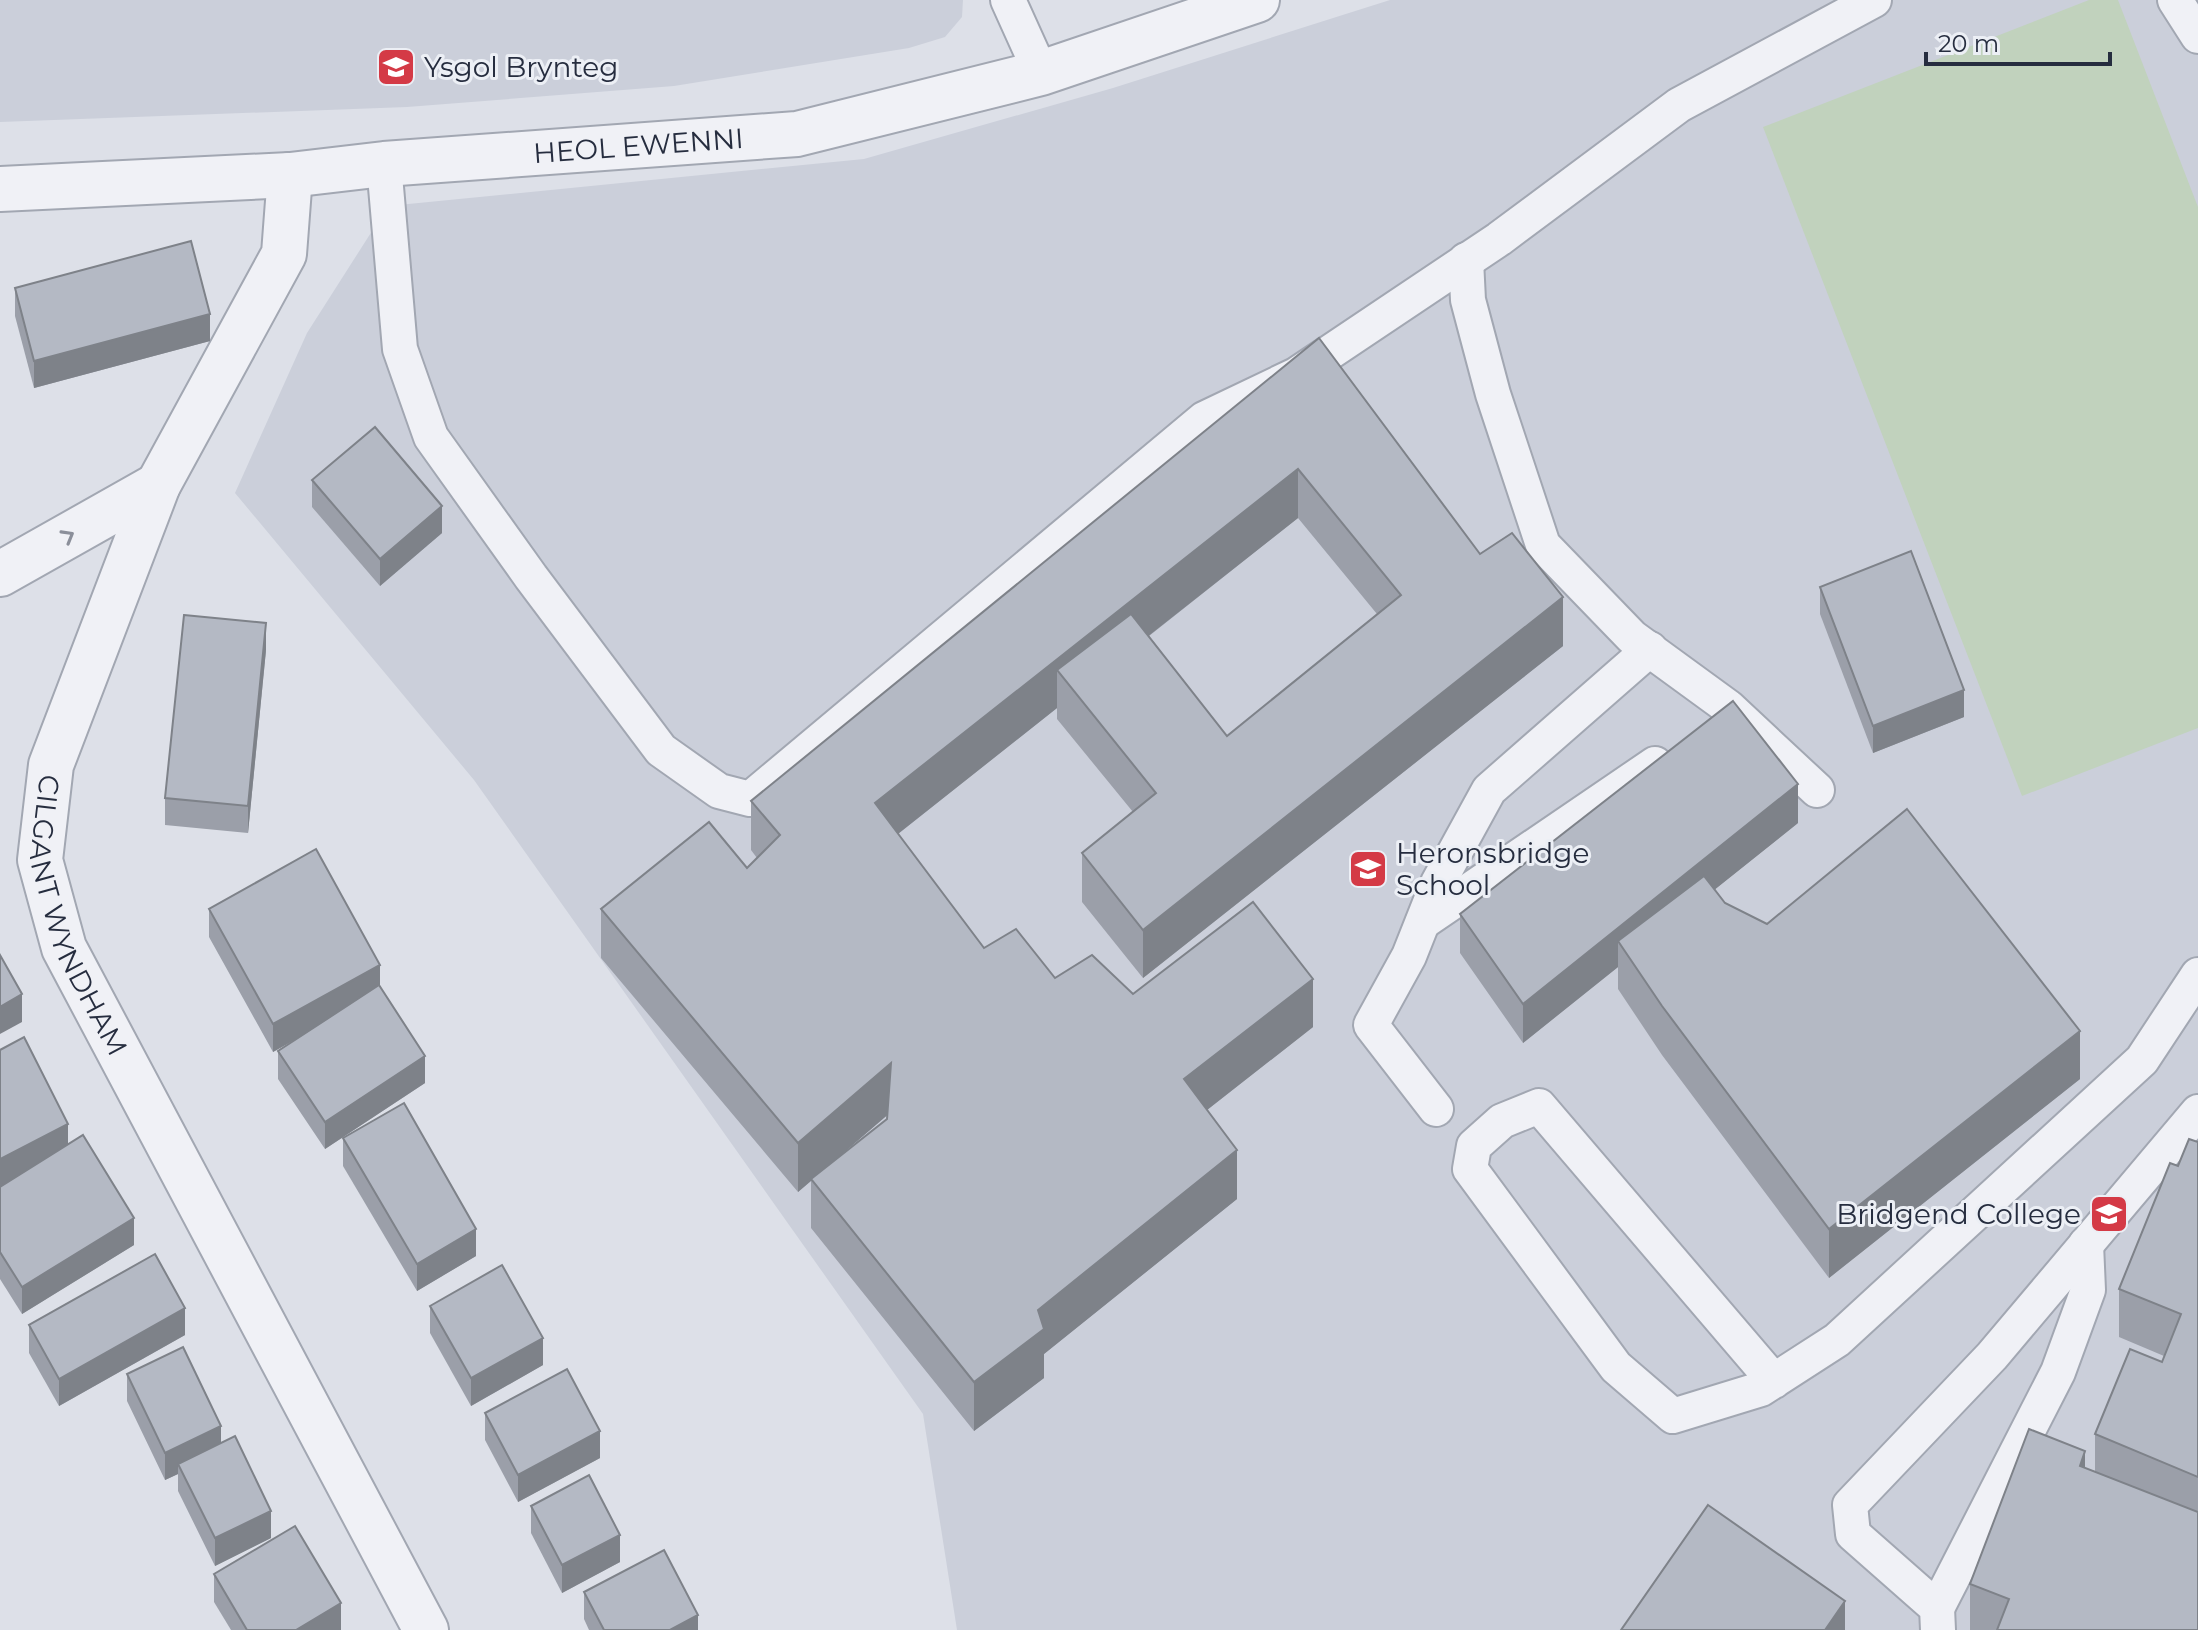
<svg xmlns="http://www.w3.org/2000/svg" width="2198" height="1630" font-family="Montserrat,sans-serif">
<style>
.built{fill:#cbcfda}
.green{fill:#c1d2bd}
.lines{fill:none;stroke-linecap:round;stroke-linejoin:round}
.service-casing{stroke:#a2a7b2;stroke-width:38}
.minor-casing{stroke:#a2a7b2;stroke-width:48}
.tertiary-casing{stroke:#a2a7b2;stroke-width:48}
.service{stroke:#f0f1f6;stroke-width:34}
.minor{stroke:#f0f1f6;stroke-width:44}
.tertiary{stroke:#f0f1f6;stroke-width:44}
.wall{fill:#9b9fa9;fill-rule:evenodd}
.shaded-wall{fill:#7e8289}
.building{fill:#b4b9c4;stroke:#7e8289;stroke-width:2}
.oneway{stroke:#8b8f9a}
.labels{text-anchor:middle;stroke-width:6;stroke-linejoin:round;paint-order:stroke}
.poi-label{font-size:28px;fill:#262d3f;stroke:#eceff5;text-anchor:start}
.street-label{font-size:28px;fill:#262d3f;stroke:#eceff5}
</style>
<rect width="100%" height="100%" fill="#dde0e8"/>
<g class="built">
<path d="M0 0H963L962 17 945 37 909 48 674 86 407 107 0 122Z"/>
<path d="M1390 0H2198V1630H957L923 1414 474 780 235 493 307 333 388 206 864 159 1113 88Z"/>
</g>
<path class="green" d="M2089 0H2118L2198 207V728L2022 796 1763 127Z"/>
<g class="lines">
<defs>
<g id="service">
<path d="M1008 0 1041 73"/>
<path d="M2175 0 2198 36"/>
<path d="M384 164 400 349 431 437 531 577 661 750 719 791 750 799 1204 419 1296 375 1499 239 1679 105 1874 0"/>
<path d="M1466 260 1468 300 1493 394 1543 545 1632 637 1728 707 1817 790"/>
<path d="M1423 922 1655 764"/>
<path d="M1436 1109 1371 1025 1409 956 1438 883 1489 790 1650 649"/>
<path d="M1774 1381 1539 1106 1502 1121 1474 1146 1470 1169 1616 1367 1673 1416 1761 1389 1837 1340 2142 1060 2198 975"/>
<path d="M1937 1608 2058 1372 2088 1290 2086 1244"/>
<path d="M1938 1630 1937 1608 1853 1534 1850 1505 1992 1356 2198 1112"/>
</g>
<g id="minor">
<path id="s1" d="M290 175 284 254 158 485 51 765 40 860 64 948 426 1630"/>
<path d="M0 574 158 485"/>
</g>
<g id="tertiary">
<path id="s2" d="M0 189 290 175 384 164 797 134 1041 73 1257 0"/>
</g>
</defs>
<use href="#service" class="service-casing"/>
<use href="#minor" class="minor-casing"/>
<use href="#tertiary" class="tertiary-casing"/>
<use href="#service" class="service"/>
<use href="#minor" class="minor"/>
<use href="#tertiary" class="tertiary"/>
</g>
<g class="wall">
<path d="M15 288 210 341 34 388 15 316Z"/>
<path d="M1319 338 1480 554 1563 646 1143 978 1082 902V853L1133 812 1057 719V708L898 834 984 948 1055 978 1313 1027 1207 1110 1237 1199 1044 1354V1378L974 1431 811 1228V1181L798 1192 601 958V909L747 868 757 858 751 850V801ZM1298 518 1377 614 1227 736 1149 636ZM887 1115V1119L836 1159Z"/>
<path d="M312 480 442 533 380 586 312 507Z"/>
<path d="M1820 587 1964 717 1873 753 1820 614Z"/>
<path d="M266 650 248 833 165 825V798Z"/>
<path d="M1798 823 1715 889 1725 903 2080 1079 1829 1278 1662 1055 1618 989V967L1523 1043 1460 953V914Z"/>
<path d="M209 909 380 986 425 1083 325 1149 278 1079V1051L302 1035 273 1052 209 937Z"/>
<path d="M0 1050 68 1144 134 1245 22 1314 0 1279Z"/>
<path d="M343 1138 476 1256 417 1291 343 1166Z"/>
<path d="M2198 1142V1630H1970V1584L2085 1468 2095 1471V1434L2162 1362 2164 1356 2119 1337V1289L2178 1166Z"/>
<path d="M430 1306 543 1365 471 1406 430 1333Z"/>
<path d="M29 1325 185 1335 59 1406 29 1353Z"/>
<path d="M127 1374 221 1443 271 1538 215 1566 178 1491V1474L165 1480 127 1401Z"/>
<path d="M485 1413 600 1458 518 1502 485 1440Z"/>
<path d="M531 1506 620 1562 562 1593 531 1533Z"/>
<path d="M214 1574 341 1630H231L214 1602Z"/>
<path d="M584 1592 698 1630H589L584 1619Z"/>
</g>
<g class="shaded-wall">
<path d="M210 314V341L34 388V361Z"/>
<path d="M1298 469V518L1076 693 1057 670V708L875 852V803Z"/>
<path d="M442 506V533L380 586V559Z"/>
<path d="M1563 597V646L1143 978V930Z"/>
<path d="M266 623V650L248 833V806Z"/>
<path d="M1964 690V717L1873 753V726Z"/>
<path d="M1798 784V823L1629 958 1618 941V967L1523 1043V1004Z"/>
<path d="M380 965V992L273 1052V1024Z"/>
<path d="M1313 979V1027L1184 1128V1079Z"/>
<path d="M22 994V1022L0 1034V1007Z"/>
<path d="M2080 1031V1079L1829 1278V1229Z"/>
<path d="M425 1056V1083L325 1149V1122Z"/>
<path d="M891 1063V1112L798 1192V1143Z"/>
<path d="M68 1124V1152L0 1187V1159Z"/>
<path d="M1237 1150V1199L1044 1354V1378L974 1431V1382L1038 1310Z"/>
<path d="M134 1218V1245L22 1314V1287Z"/>
<path d="M476 1229V1256L417 1291V1264Z"/>
<path d="M185 1308V1335L59 1406V1379Z"/>
<path d="M543 1338V1365L471 1406V1378Z"/>
<path d="M221 1426V1453L178 1464V1474L165 1480V1453Z"/>
<path d="M600 1431V1458L518 1502V1475Z"/>
<path d="M2085 1451V1500L2080 1466Z"/>
<path d="M271 1511V1538L215 1566V1538Z"/>
<path d="M620 1535V1562L562 1593V1565Z"/>
<path d="M1845 1601V1630H1825Z"/>
<path d="M341 1603V1630H296Z"/>
<path d="M698 1615V1630H670Z"/>
</g>
<g class="building">
<path d="M191 241 210 314 34 361 15 288Z"/>
<path d="M1319 338 1480 554 1512 533 1563 597 1143 930 1082 853 1156 793 1057 670 1131 614 1227 736 1401 595 1298 469 875 803 984 948 1016 929 1055 978 1092 955 1133 994 1253 902 1313 979 1184 1079 1237 1150 1038 1310 1044 1329 974 1382 811 1179 887 1119 891 1063 798 1143 601 909 709 822 747 868 780 835 751 801Z"/>
<path d="M375 427 442 506 380 559 312 480Z"/>
<path d="M1911 551 1964 690 1873 726 1820 587Z"/>
<path d="M184 615 266 623 248 806 165 798Z"/>
<path d="M1733 701 1798 784 1523 1004 1460 914Z"/>
<path d="M1907 809 2080 1031 1829 1229 1662 1006 1618 941 1704 876 1725 903 1767 924Z"/>
<path d="M316 849 380 965 273 1024 209 909Z"/>
<path d="M0 955 22 994 0 1007Z"/>
<path d="M379 985 425 1056 325 1122 278 1051Z"/>
<path d="M24 1037 68 1124 0 1159V1050Z"/>
<path d="M404 1103 476 1229 417 1264 343 1138Z"/>
<path d="M83 1135 134 1218 22 1287 0 1252V1187Z"/>
<path d="M2189 1139 2198 1142V1477L2095 1434 2130 1349 2162 1362 2181 1314 2119 1289 2170 1163 2178 1166Z"/>
<path d="M155 1254 185 1308 59 1379 29 1325Z"/>
<path d="M502 1265 543 1338 471 1378 430 1306Z"/>
<path d="M183 1347 221 1426 165 1453 127 1374Z"/>
<path d="M567 1369 600 1431 518 1475 485 1413Z"/>
<path d="M2029 1429 2085 1451 2080 1466 2198 1512V1630H1997L2009 1599 1970 1584Z"/>
<path d="M235 1436 271 1511 215 1538 178 1464Z"/>
<path d="M589 1475 620 1535 562 1565 531 1506Z"/>
<path d="M1708 1505 1845 1601 1825 1630H1621Z"/>
<path d="M295 1526 341 1603 296 1630H247L214 1574Z"/>
<path d="M664 1550 698 1615 670 1630H604L584 1592Z"/>
</g>
<defs><path id="oneway-chevron" d="M-2-3.5L2.5 0L-2 3.5" fill="none" stroke-width="1.6" stroke-linecap="round" stroke-linejoin="round" transform="scale(2)"/></defs>
<use class="oneway" href="#oneway-chevron" transform="translate(68 536) rotate(-30)"/>
<defs>
<symbol id="school-square" viewBox="-11 -11 22 22"><rect x="-9" y="-9" width="18" height="18" rx="4" fill="#d43a46" stroke="#eceff5"/><path d="M0-5L7-2L0 1L-7-2ZM-4 1L0 2.5L4 1V4Q0 6-4 4Z" fill="#fff"/></symbol>
<symbol id="university-square" viewBox="-11 -11 22 22"><rect x="-9" y="-9" width="18" height="18" rx="4" fill="#d43a46" stroke="#eceff5"/><path d="M0-5L7-2L0 1L-7-2ZM-4 1L0 2.5L4 1V4Q0 6-4 4Z" fill="#fff"/></symbol>
</defs>
<g fill-rule="evenodd">
<use href="#school-square" x="374" y="45" width="44" height="44"/>
<use href="#school-square" x="1346" y="847" width="44" height="44"/>
<use href="#university-square" x="2087" y="1192" width="44" height="44"/>
</g>
<g class="labels">
<g class="poi-label">
<text x="424" y="77">Ysgol Brynteg</text>
<text x="1396" y="863">Heronsbridge<tspan x="1396" dy="32">School</tspan></text>
<text x="2081" y="1224" text-anchor="end">Bridgend College</text>
</g>
<g class="street-label">
<text dy="10" stroke="none"><textPath href="#s2" startOffset="640">HEOL EWENNI</textPath></text>
<text dy="10" stroke="none"><textPath href="#s1" startOffset="800">CILGANT WYNDHAM</textPath></text>
</g>
</g>
<path d="M1926 52v12h184v-12" fill="none" stroke="#262d3f" stroke-width="4"/>
<text x="1938" y="52" font-size="24" fill="#262d3f" stroke="#eceff5" stroke-width="6" paint-order="stroke">20 m</text>
</svg>
